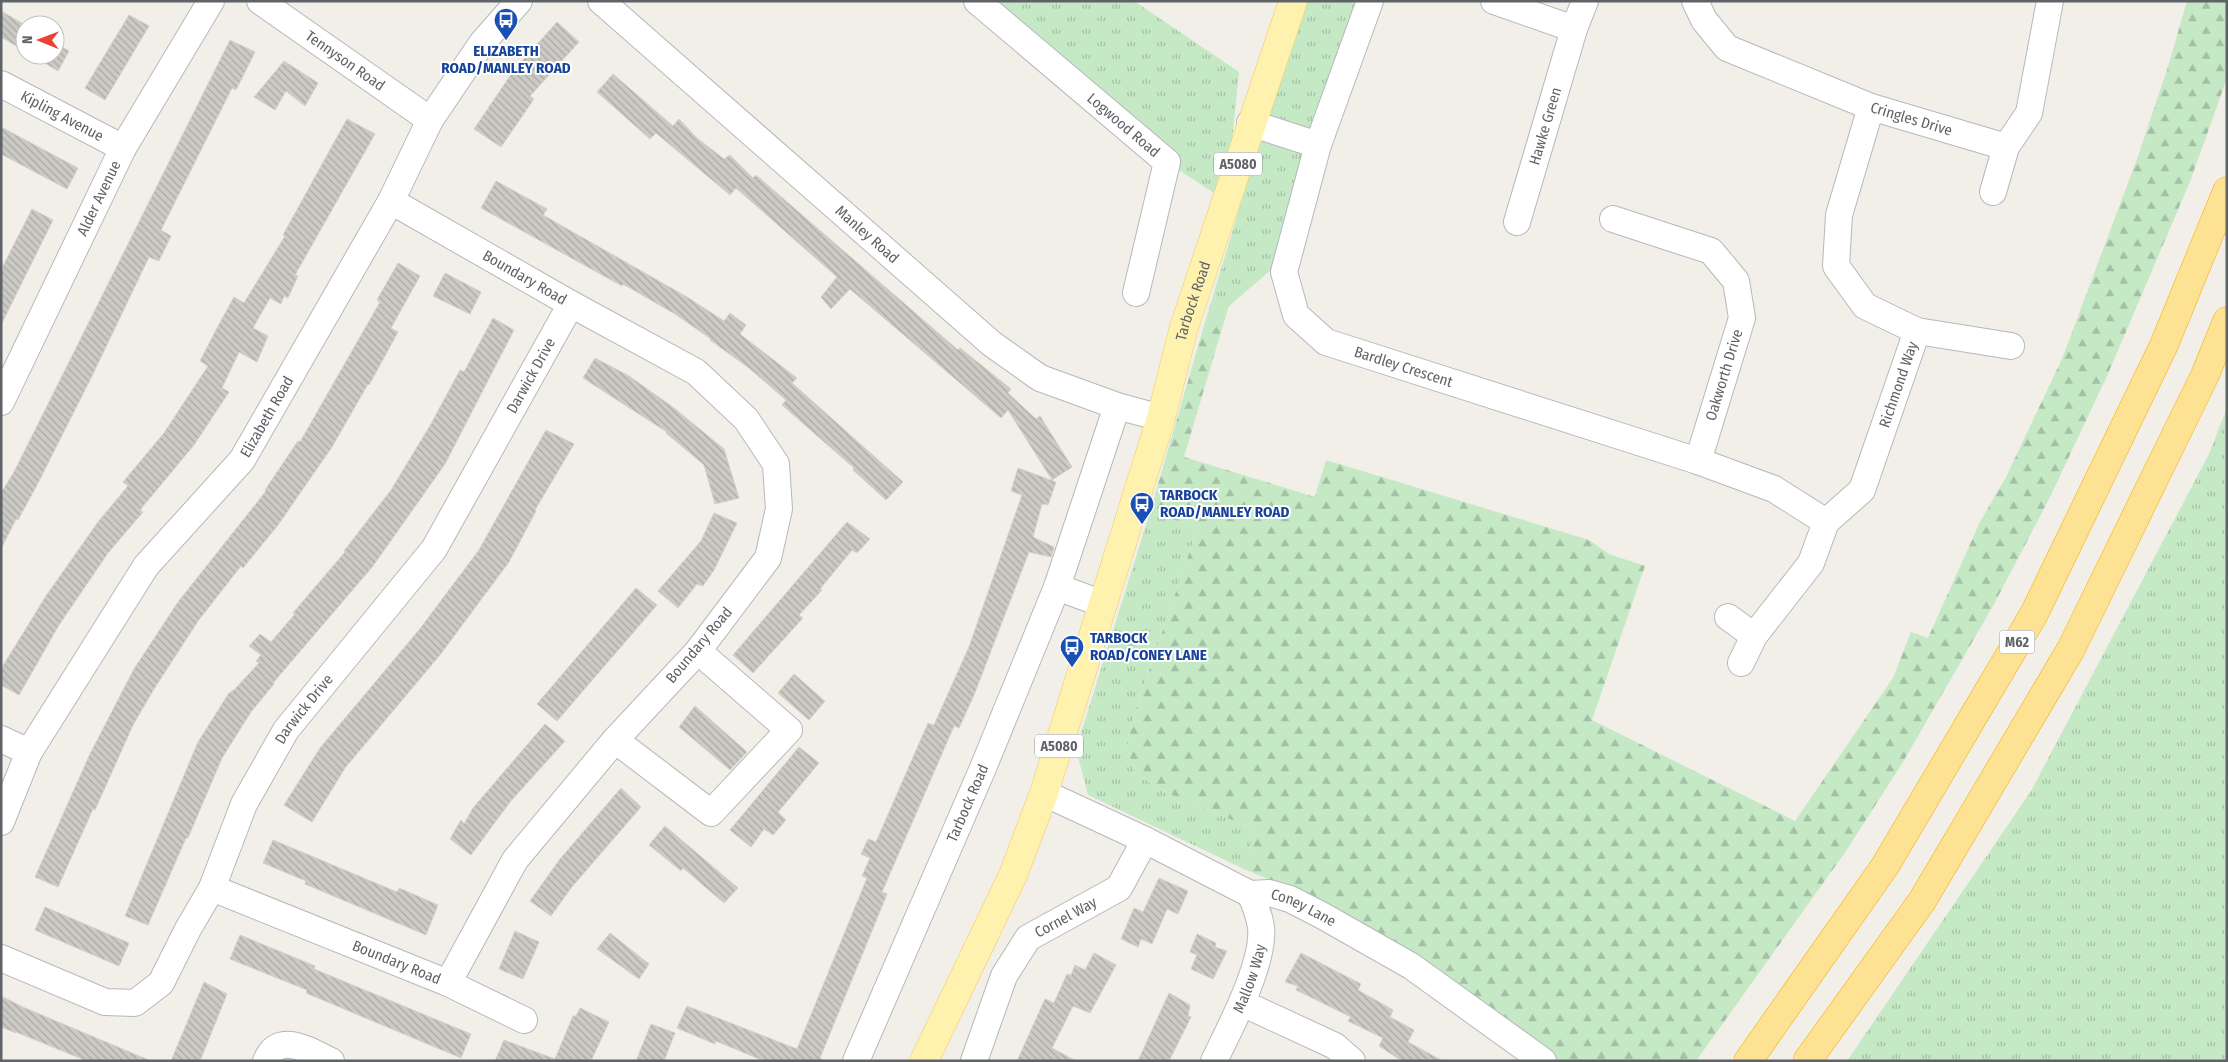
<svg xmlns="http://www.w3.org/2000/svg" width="2228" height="1062" font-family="'Fira Sans Condensed',sans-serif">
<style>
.grass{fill:url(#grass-tufts)}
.forest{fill:url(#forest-firs)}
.building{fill:url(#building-back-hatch);stroke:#d6d1c6}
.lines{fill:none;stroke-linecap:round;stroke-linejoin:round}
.minor-casing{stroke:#b5b8bc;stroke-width:28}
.major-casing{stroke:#f2c960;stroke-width:29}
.highway-casing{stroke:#f9ab00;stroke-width:29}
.minor{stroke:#fff;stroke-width:26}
.major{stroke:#fff2af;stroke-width:28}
.highway{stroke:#fde293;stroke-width:28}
.labels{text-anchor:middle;stroke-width:4;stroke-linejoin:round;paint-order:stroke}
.shield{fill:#fff;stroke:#8f9295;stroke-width:1}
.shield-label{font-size:14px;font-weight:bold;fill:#5f6368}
.transit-label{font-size:15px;font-weight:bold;fill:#164399;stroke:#fff;text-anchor:start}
.street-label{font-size:15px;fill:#5f6368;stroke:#fff}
</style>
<defs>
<pattern id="grass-tufts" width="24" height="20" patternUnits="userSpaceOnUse" patternTransform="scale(1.25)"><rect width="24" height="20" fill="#c5e8c5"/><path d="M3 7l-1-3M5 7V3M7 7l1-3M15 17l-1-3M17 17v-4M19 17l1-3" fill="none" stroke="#a3c0a4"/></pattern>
<pattern id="forest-firs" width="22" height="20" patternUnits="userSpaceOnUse" patternTransform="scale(1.25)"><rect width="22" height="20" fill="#c5e8c5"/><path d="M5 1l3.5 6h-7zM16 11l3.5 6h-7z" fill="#a3c0a4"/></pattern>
<pattern id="building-back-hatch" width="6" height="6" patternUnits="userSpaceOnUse" patternTransform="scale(1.25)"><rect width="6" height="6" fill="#cccac5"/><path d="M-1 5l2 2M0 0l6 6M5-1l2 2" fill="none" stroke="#a9a8a4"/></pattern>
</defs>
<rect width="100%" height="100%" fill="#f1efe8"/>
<g class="grass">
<path d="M978 1H1134L1239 72 1226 201 1167 162Z"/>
<path d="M1302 1H1365L1273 268 1203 329Z"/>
<path d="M2227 408V1061H1847L2031 791 2209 454Z"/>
<path d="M1150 512 1198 527 1134 715 1127 748 1135 773 1165 792 1254 829 1246 870 1088 795 1076 749Z"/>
</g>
<path class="forest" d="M2187 1H2227V78L2210 126 2189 184 2107 376 2049 499 1993 606 1903 762 1846 851 1696 1061H1555L1300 892 1246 870 1254 829 1165 792 1135 773 1127 748 1134 715 1198 527 1150 512 1203 329 1229 305 1184 457 1315 497 1326 460 1589 540 1609 554 1645 566 1592 720 1795 821 1893 678 1911 632 1928 638 1980 522 2006 477 2062 359 2137 159 2167 70Z"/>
<g class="building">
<path d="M1 11 25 25V51L1 37Z"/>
<path d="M129 15 149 26 105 100 85 88Z"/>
<path d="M557 22 579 42 530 96 534 99 501 147 474 129 514 70Z"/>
<path d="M230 40 255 52 236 90 232 88 161 230 171 236 159 261 149 257 92 376 37 485 18 520 16 519 1 549V493L14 472Z"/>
<path d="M55 43 69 51 58 71 31 55H55Z"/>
<path d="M284 61 318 83 305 106 286 91 275 110 254 97Z"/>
<path d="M613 74 673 126 679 119 697 138 724 159 730 155 753 178 756 175 958 350 960 348 1011 389 1008 393 1036 419 1040 416 1072 467 1052 480 1008 410 1001 418 850 289 831 309 821 297 837 277 736 188 730 195 656 133 650 139 597 92Z"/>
<path d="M347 119 375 134 295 275 298 276 288 298 284 296 281 304 270 298 253 328 268 336 257 362 239 352 222 388 229 392 194 445 140 510 143 512 108 553 59 625 19 695 1 685V669L46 596 98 522 128 486 123 482 164 433 208 366 200 361 216 330 234 297 244 303 285 236 283 235Z"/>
<path d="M1 127 78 168 67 189 1 154Z"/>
<path d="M496 181 547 209 543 215 687 297 724 321 730 313 746 325 740 334 797 378 792 383 903 482 886 500 853 470 854 468 782 405 786 400 749 368 710 340 711 339 675 314 623 284 622 286 481 208Z"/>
<path d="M32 209 53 220 1 325V270Z"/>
<path d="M398 263 420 276 391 328 398 332 369 385 368 384 332 447 278 525 243 568 241 566 198 621 154 689 133 725 95 810 93 809 58 887 35 877 90 754 134 669 178 602 266 491 265 490 298 441 300 442 380 302 377 300Z"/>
<path d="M445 273 481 292 470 314 433 296Z"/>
<path d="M493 318 514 330 445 464 373 566 273 683 274 684 251 712 222 758 188 838H186L148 925 125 916 198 742 229 693 234 690 259 663 256 661 261 655 249 646 260 634 271 642 295 614 293 613 345 552 344 551 391 490 431 424 460 370 464 372Z"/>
<path d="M595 358 629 376 674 408 724 449 739 498 715 504 704 465 666 433 667 432 583 378Z"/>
<path d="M546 430 574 444 535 510 536 511 509 562 440 655 345 768 312 822 284 805 320 748 419 630 479 550Z"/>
<path d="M1018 468 1056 482 1048 505 1042 504 1033 537 1054 547 1051 557 1029 552 974 695 959 728 954 726 882 892 887 894 820 1058 824 1061H764L716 1041 715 1044 677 1028 687 1006 797 1049 867 878 862 876 870 858 861 854 868 839 876 842 928 723 934 725 969 647 1022 495 1011 491Z"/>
<path d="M714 513 737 523 714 570 703 586 697 584 678 608 658 591 701 541Z"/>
<path d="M847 522 870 539 857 553 852 550 820 589 822 590 799 615 803 618 753 673 733 655Z"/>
<path d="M636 588 657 605 557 721 537 704Z"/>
<path d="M794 674 825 701 809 720 778 693Z"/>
<path d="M695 706 747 752 730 770 679 727Z"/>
<path d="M545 724 565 741 510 802 471 855 450 839 461 820 464 824 473 808Z"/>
<path d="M799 747 819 763 778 812 786 820 773 835 764 829 751 847 730 830Z"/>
<path d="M621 788 641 807 571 888 551 916 530 901 560 859Z"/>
<path d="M665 826 738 888 724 903 683 868 681 871 649 845Z"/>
<path d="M273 840 397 892 399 888 438 905 426 935 305 884 306 881 263 863Z"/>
<path d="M1159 878 1188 891 1178 914 1167 909 1152 944 1141 939 1138 947 1121 939 1134 908 1143 912Z"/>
<path d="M45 907 129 943 119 966 35 930Z"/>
<path d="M515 931 539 942 523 979 499 969Z"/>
<path d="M610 933 649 964 639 979 597 949Z"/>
<path d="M1197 934 1216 943 1215 947 1227 951 1213 979 1191 969 1197 955 1190 952Z"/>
<path d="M240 935 315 966 314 969 471 1034 461 1058 306 993 307 990 230 959Z"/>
<path d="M1094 953 1116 965 1090 1013 1073 1006 1052 1048 1076 1061H1017L1045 999 1054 1003 1067 974 1071 975 1075 965 1085 970Z"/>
<path d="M1301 953 1361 984 1358 990 1393 1010 1390 1017 1414 1030 1408 1042 1443 1061H1402L1379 1046 1383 1038 1348 1021 1351 1017 1296 990 1298 986 1285 982Z"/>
<path d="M204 982 227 994 200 1061H171Z"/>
<path d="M1169 993 1190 1005 1188 1016 1191 1017 1169 1061H1138Z"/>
<path d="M1 996 25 1008 151 1061H87L16 1032V1033L1 1027Z"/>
<path d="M580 1008 609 1022 591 1061H495L504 1040 555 1059 573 1016H576Z"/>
<path d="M651 1024 675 1033 664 1061H636Z"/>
</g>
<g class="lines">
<defs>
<g id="minor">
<path id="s1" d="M260 1 430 120"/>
<path id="s2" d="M601 1 992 344 1040 378 1117 406 1161 418"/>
<path id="s3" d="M977 1 1167 162 1136 293"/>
<path id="s4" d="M1370 1 1318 145 1284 272 1296 315 1326 342 1698 461 1774 489 1826 522"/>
<path d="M1494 1 1574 29"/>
<path id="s5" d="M1695 1 1704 20 1727 48 1871 107 2006 147 2029 113 2050 1"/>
<path id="s6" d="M1 84 123 148"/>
<path d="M1250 123 1318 145"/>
<path d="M1993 192 2006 147"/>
<path id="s7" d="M391 201 571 304 696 372 746 419 776 464 779 509 768 558 698 651 615 740 515 860 448 983"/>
<path d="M1613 219 1711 251 1736 281 1742 318 1698 461"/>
<path id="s8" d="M1517 222 1574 29 1585 1"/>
<path d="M1917 331 2011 346"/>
<path id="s9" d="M1 402 123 148 211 1"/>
<path d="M1057 587 1117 406"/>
<path d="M1728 617 1754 636"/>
<path id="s10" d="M1741 663 1754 636 1811 563 1826 522 1862 490 1917 331 1865 306 1836 266 1839 215 1871 107"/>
<path d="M1 739 29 752"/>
<path d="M615 740 711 813 789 730 698 651"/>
<path id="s11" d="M1044 793 1145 840 1250 894 1269 893 1290 899 1323 916 1411 966 1543 1061"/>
<path id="s12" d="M1 822 29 752 146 566 242 460 391 201 430 120 482 43 519 1"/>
<path id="s13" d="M212 888 448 983 524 1020"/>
<path id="s14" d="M1 958 105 1002 135 1003 161 983 188 929 212 888 244 804 286 730 434 549 571 304"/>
<path d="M1242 1003 1335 1046 1352 1061"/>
<path d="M266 1061C279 1030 309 1051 331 1061"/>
<path id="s15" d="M856 1061 983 768 1057 587 1103 604"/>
<path id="s16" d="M974 1061 1004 976 1028 938 1119 888 1145 840"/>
<path id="s17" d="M1214 1061C1230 1028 1265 962 1261 927 1259 915 1255 904 1250 894"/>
</g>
<g id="major">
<path id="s18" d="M924 1061 1013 875 1044 793 1161 418 1184 327 1293 1"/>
</g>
<g id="highway">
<path d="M1748 1061 1885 866 2034 614 2164 345 2227 191"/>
<path d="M1807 1061 1922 901 2071 649 2205 375 2227 321"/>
</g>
</defs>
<use href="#minor" class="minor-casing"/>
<use href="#major" class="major-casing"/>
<use href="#highway" class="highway-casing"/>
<use href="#minor" class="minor"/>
<use href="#major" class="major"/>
<use href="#highway" class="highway"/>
</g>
<defs>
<symbol id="bus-pin" viewBox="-11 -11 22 30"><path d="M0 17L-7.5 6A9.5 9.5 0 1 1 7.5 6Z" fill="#1a4fb4" stroke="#fff"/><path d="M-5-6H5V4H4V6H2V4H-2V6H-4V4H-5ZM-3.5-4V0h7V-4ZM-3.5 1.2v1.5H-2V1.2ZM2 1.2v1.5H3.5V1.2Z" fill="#fff"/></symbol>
</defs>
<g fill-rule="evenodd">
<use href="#bus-pin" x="492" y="6" width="28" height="38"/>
<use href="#bus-pin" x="1128" y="490" width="28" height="38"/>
<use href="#bus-pin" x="1058" y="633" width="28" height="38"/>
</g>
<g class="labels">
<g class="shield">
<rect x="1214" y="152.5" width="48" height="23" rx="4"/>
<rect x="1999.5" y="630.5" width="35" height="23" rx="4"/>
<rect x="1035" y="734.5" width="48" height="23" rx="4"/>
</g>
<g class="shield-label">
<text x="1238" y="169">A5080</text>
<text x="2017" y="647">M62</text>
<text x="1059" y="751">A5080</text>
</g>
<g class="transit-label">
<text x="506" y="56" text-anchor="middle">ELIZABETH<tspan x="506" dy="17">ROAD/MANLEY ROAD</tspan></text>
<text x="1160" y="500">TARBOCK<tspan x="1160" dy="17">ROAD/MANLEY ROAD</tspan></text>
<text x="1090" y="643">TARBOCK<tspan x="1090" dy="17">ROAD/CONEY LANE</tspan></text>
</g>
<g class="street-label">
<text dy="5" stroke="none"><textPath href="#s1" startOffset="104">Tennyson Road</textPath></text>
<text dy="5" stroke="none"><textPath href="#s6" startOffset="69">Kipling Avenue</textPath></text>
<text dy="5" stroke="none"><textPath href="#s5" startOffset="255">Cringles Drive</textPath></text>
<text dy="5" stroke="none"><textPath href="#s3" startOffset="192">Logwood Road</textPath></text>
<text dy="5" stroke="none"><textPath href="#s8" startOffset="100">Hawke Green</textPath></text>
<text dy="5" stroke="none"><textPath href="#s9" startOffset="226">Alder Avenue</textPath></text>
<text dy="5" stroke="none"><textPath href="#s2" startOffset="354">Manley Road</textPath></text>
<text dy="5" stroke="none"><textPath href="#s7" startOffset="154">Boundary Road</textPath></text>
<text dy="5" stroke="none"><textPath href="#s18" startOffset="808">Tarbock Road</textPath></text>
<text dy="5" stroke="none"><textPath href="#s4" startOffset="451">Bardley Crescent</textPath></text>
<text dy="5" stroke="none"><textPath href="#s14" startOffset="891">Darwick Drive</textPath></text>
<text transform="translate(1724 375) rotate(-73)" y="5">Oakworth Drive</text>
<text dy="5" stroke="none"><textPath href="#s10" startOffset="326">Richmond Way</textPath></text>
<text dy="5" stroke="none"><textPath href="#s12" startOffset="488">Elizabeth Road</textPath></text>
<text transform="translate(699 645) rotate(-50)" y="5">Boundary Road</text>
<text dy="5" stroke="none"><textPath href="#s14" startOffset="486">Darwick Drive</textPath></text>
<text dy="5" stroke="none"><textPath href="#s15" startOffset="281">Tarbock Road</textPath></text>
<text dy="5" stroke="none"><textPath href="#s11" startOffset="286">Coney Lane</textPath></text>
<text dy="5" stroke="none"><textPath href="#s16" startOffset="178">Cornel Way</textPath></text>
<text dy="5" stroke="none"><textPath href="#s13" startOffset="199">Boundary Road</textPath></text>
<text dy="5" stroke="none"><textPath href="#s17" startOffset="90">Mallow Way</textPath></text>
</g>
</g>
<rect width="2228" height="1062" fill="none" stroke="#5f6368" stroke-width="5"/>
<g transform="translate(40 40) rotate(271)"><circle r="24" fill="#ffffff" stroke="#bfc1c3"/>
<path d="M0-4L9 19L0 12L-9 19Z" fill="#ea4335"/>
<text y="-8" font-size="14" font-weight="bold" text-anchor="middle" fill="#5f6368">N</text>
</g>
</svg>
